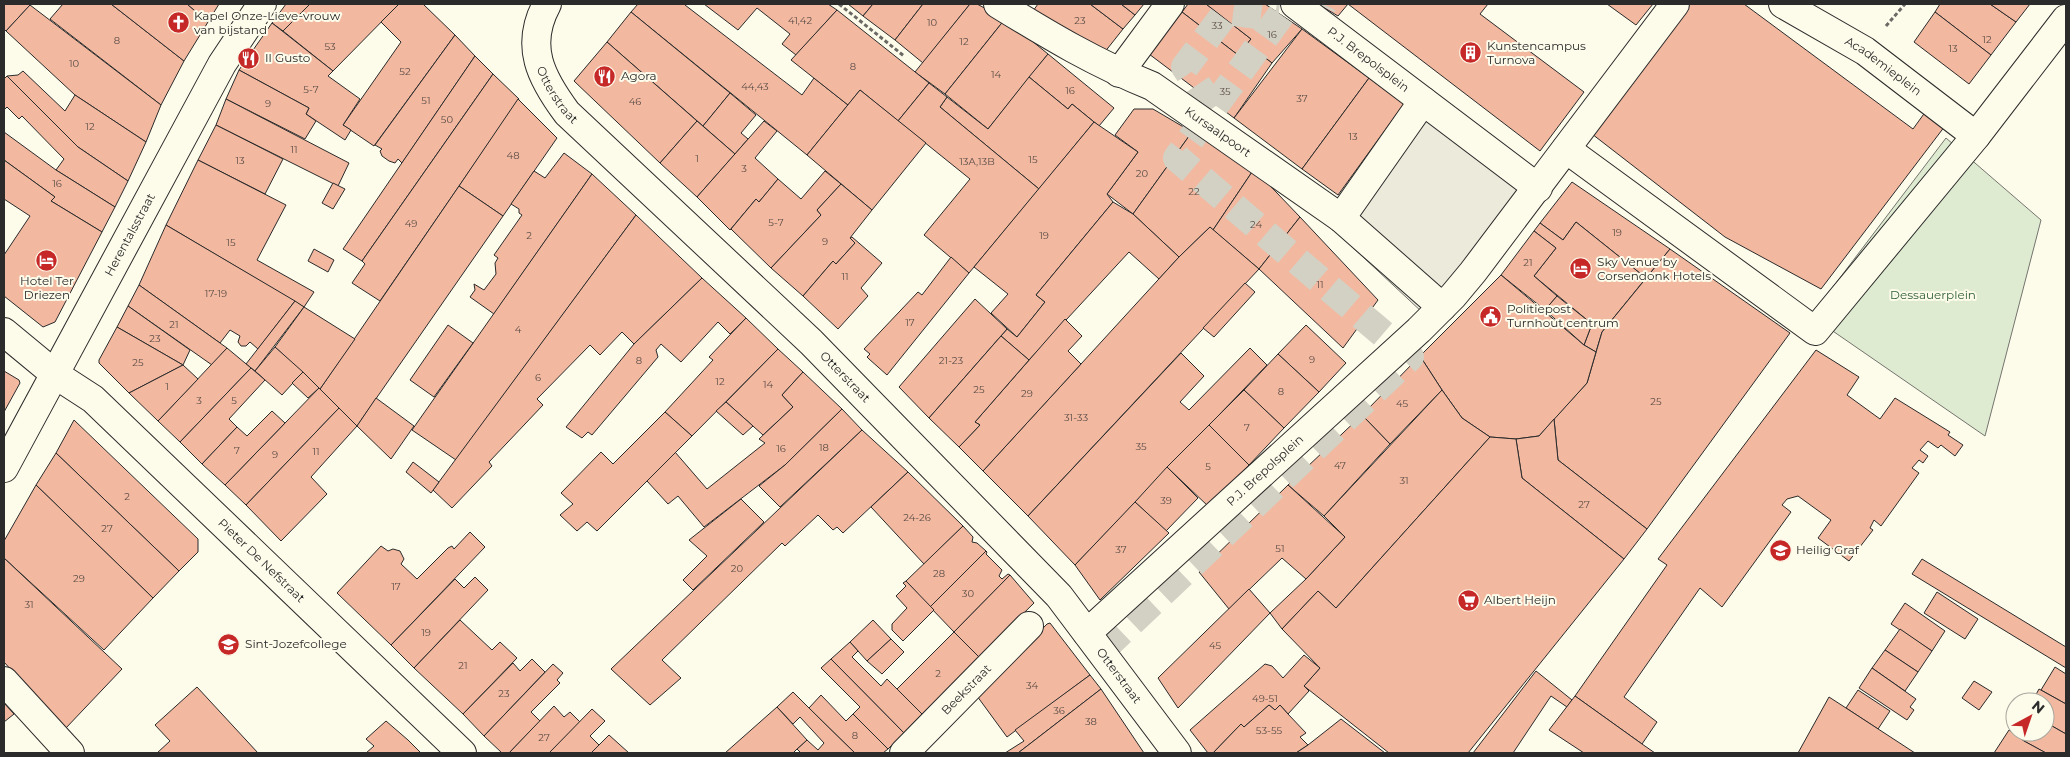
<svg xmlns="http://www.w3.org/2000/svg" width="2070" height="757" font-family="Montserrat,sans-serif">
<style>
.green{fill:#deebd1;stroke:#74746e}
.parking{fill:#eceadb;stroke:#74746e}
.building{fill:#f2b8a0;stroke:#2b2b2b}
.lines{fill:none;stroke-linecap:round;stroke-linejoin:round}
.minor-tunnel{stroke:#d3d1c4;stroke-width:28;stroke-dasharray:28 14;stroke-linecap:butt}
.minor-casing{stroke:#2b2b2b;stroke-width:30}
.path{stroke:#6a6964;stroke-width:3;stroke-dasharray:4 2.5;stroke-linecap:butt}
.minor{stroke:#fdfbea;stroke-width:28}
.labels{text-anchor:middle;stroke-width:4;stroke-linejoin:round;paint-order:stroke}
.number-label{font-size:10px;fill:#5d4e48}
.poi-label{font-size:12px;fill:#2b2b2b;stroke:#fdfbea;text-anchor:start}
.street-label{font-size:12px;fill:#2b2b2b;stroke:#fdfbea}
.park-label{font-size:12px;fill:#34623c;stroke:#fdfbea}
</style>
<rect width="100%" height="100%" fill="#fdfbea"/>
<path class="green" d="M1946 138 2041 220 1985 436 1811 316Z"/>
<path class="parking" d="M1423 108 1530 190 1423 313 1332 228Z"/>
<g class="building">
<path d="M4 4H31L6 31 4 29Z"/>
<path d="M63 4H111L184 61 161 105 50 19Z"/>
<path d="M111 4H187L208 22 184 61Z"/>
<path d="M187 4H219L208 22Z"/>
<path d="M286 4H310L283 31 272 23Z"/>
<path d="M310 4H399L333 71 283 31Z"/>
<path d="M399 4H423L455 35 374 146 343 125 401 42 381 22Z"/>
<path d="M638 4H686L685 5 802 95 814 78 848 105 807 155 631 12Z"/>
<path d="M704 4H828L837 10 796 55 782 44 790 34 757 8 738 30Z"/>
<path d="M848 4H873L863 16Z"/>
<path d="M873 4H923L895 40 863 16Z"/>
<path d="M923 4H970L923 63 895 40Z"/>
<path d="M970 4H977L1005 19 945 94 915 72Z"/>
<path d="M1038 4H1090L1123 29 1104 53 1033 11Z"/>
<path d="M1090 4H1121L1135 15 1123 29Z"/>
<path d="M1121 4H1144L1135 15Z"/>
<path d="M1188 4H1206L1251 39 1238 55 1182 12Z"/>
<path d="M1206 4H1265L1302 29 1272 63 1247 44 1251 39Z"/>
<path d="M1318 4H1348L1338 16Z"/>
<path d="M1348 4H1488L1480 14 1584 92 1540 151Z"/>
<path d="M1607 4H1653L1636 25Z"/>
<path d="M1688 4H1744L1913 129 1926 111 1945 126 1821 289 1725 237 1592 134Z"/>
<path d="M1940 4H1990L2016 22 1991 55 1935 12Z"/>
<path d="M1990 4H2030L2016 22Z"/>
<path d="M30 5 161 105 146 142 75 95 6 31Z"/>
<path d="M837 10 929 83 898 121 860 90 848 105 791 60Z"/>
<path d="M631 12 730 93 703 126 607 42Z"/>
<path d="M1182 12 1238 55 1247 44 1272 63 1234 118 1149 54Z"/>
<path d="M1935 12 1991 55 1969 84 1914 42Z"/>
<path d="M1005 19 1048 54 988 129 945 94Z"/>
<path d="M272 23 333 71 328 76 360 99 343 125 351 130 345 140 306 114 309 108 239 70Z"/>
<path d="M1302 29 1369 78 1302 169 1234 118Z"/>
<path d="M455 35 475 56 402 163 398 159 395 163 389 161 382 156 380 151 382 149 375 145Z"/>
<path d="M607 42 697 121 660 163 574 81Z"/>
<path d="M1048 54 1114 108 1099 126 1072 104 1068 109 1029 77Z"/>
<path d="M475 56 493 74 362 261 343 249Z"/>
<path d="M239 70 309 108 306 114 316 121 305 139 226 99Z"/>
<path d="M23 71 65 111 75 95 146 142 128 181 78 147 7 76 18 75Z"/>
<path d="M493 74 519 99 380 301 352 283 365 264 362 261Z"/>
<path d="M7 76 78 147 128 181 115 207 56 170 64 159 22 116 19 119 7 107 4 110V79Z"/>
<path d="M1029 77 1068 109 1072 104 1094 122 1039 189 940 107 947 97 988 129Z"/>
<path d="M1369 78 1404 104 1338 195 1302 169Z"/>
<path d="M929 83 947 97 940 107 1039 189 969 273 924 235 970 179 898 121Z"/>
<path d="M860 90 926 143 872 210 807 155Z"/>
<path d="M730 93 756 115 741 133 748 139 735 154 703 126Z"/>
<path d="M226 99 349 163 338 186 216 125Z"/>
<path d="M518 99 557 138 503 216 459 186Z"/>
<path d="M1134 109H1153L1192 132 1133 214 1107 194 1138 152 1115 135Z"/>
<path d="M697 121 735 154 697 197 660 163Z"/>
<path d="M764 121 777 131 755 158 778 179 759 202 756 199 730 230 697 197Z"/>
<path d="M1094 122 1138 152 1107 194 1113 202 1036 295 1045 302 1017 337 991 313 1008 294 974 267Z"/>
<path d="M216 125 283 159 265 194 198 160Z"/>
<path d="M4 132 56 170 115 207 102 232 51 201 55 197 4 160Z"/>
<path d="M1192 132 1254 169 1213 230 1210 227 1179 257 1133 214Z"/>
<path d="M564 153 592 174 494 314 470 297 475 290 474 284 484 290 496 274 495 263 498 258 494 255 522 215 519 213V209L511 204 534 171 545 178Z"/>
<path d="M4 160 55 197 51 201 102 232 55 322 43 327 4 296V255L30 216 4 199Z"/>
<path d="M198 160 286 205 257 260 314 292 304 307 166 225Z"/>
<path d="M1254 169 1300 217 1259 269 1213 230Z"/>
<path d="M825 171 841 184 817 210 821 215 771 268 731 229 756 199 759 202 778 179 801 199Z"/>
<path d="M592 174 636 215 456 460 412 430Z"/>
<path d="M1572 182 1670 249 1646 278 1576 222 1563 240 1540 223Z"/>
<path d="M333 183 345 189 333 209 322 203Z"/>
<path d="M841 184 872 210 850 238 855 243 836 264 833 261 803 296 771 268 821 215 817 210Z"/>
<path d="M459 186 503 216 357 426 320 389Z"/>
<path d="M1113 202 1133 214 1179 257 1159 279 1129 252 1029 360 1001 336 1007 329 1017 337 1045 302 1036 295Z"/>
<path d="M636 215 702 278 634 344 622 332 600 355 590 345 537 399 543 405 489 462 492 466 452 508 433 490Z"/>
<path d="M1300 217 1378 300 1343 348 1259 269Z"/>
<path d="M1576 222 1646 278 1602 332 1596 352 1584 345 1592 324 1534 276 1556 248 1534 231 1540 223 1563 240Z"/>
<path d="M166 225 295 301 258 349 250 342 246 346H241L238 342 240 336 230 330 220 343 139 285Z"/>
<path d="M1210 227 1259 269 1028 516 983 471 1179 257Z"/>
<path d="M1534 231 1556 248 1534 276 1557 296 1545 310 1501 275Z"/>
<path d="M852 237 882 263 861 288 868 296 838 329 803 296 833 261 836 264 855 243 850 238Z"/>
<path d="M314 249 334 260 328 272 308 261Z"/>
<path d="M1670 249 1790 333 1647 529 1558 460 1554 419 1587 383 1602 332Z"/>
<path d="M951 257 969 273 887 375 869 359 867 357 870 354 864 349 918 292 922 295Z"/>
<path d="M1501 275 1584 345 1596 352 1587 383 1539 436 1516 439 1490 437 1462 418 1442 390 1420 356Z"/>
<path d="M702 278 746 318 730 334 718 322 681 362 661 344 656 350 658 357 592 435 588 432 582 438 566 427 634 344Z"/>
<path d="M1245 283 1255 292 1214 337 1203 328Z"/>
<path d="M139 285 220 343 227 348 212 365 128 306Z"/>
<path d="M1557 296 1592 324 1584 345 1545 310Z"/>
<path d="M975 299 1007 329 929 418 899 387Z"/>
<path d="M295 301 304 307 255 371 246 364Z"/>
<path d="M128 306 190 350 183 365 117 327Z"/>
<path d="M304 307 355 339 320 389 275 347Z"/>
<path d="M746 318 778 349 692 436 665 412 713 360 709 357Z"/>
<path d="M1065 319 1082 336 1068 351 1081 364 983 471 959 447 980 425 975 422Z"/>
<path d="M448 325 473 343 434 397 410 380Z"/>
<path d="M1306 325 1346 363 1319 392 1278 354Z"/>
<path d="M117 327 183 365 129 393 99 363V360Z"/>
<path d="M1001 336 1029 360 975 422 980 425 959 447 929 418Z"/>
<path d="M275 347 303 372 282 395 255 371Z"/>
<path d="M227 348 251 368 180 442 158 421Z"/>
<path d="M1250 348 1267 365 1075 565 1028 516 1181 353 1204 376 1180 402 1189 410Z"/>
<path d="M778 349 803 372 782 395 793 407 763 435 726 402Z"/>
<path d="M1816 350 1859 377 1847 395 1880 419 1895 398 1950 432 1948 435 1963 445 1955 456 1941 445 1938 448 1928 441 1920 450 1928 456 1923 463 1919 460 1912 468 1919 473 1881 526 1874 520 1870 528 1873 530 1849 561 1818 538 1831 520 1798 496 1787 499 1782 505 1791 512 1722 607 1700 588 1624 697 1657 722 1642 744 1575 696 1667 565 1658 559Z"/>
<path d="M1278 354 1319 392 1284 428 1244 390Z"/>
<path d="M1420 356 1442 390 1390 444 1362 415Z"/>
<path d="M183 365 198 379 158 421 129 393Z"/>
<path d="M251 368 265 380 229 419 237 427 202 464 180 442Z"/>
<path d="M4 371 19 380 20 383 4 412Z"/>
<path d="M303 372 319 388 308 398 292 383Z"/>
<path d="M803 372 842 409 785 465 704 527 678 496 668 504 647 481 675 452 707 489 765 443 759 439 793 407 782 395Z"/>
<path d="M319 388 339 408 246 505 225 485Z"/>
<path d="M1244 390 1284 428 1249 465 1209 425Z"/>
<path d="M1442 390 1462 418 1490 437 1336 608 1318 591 1282 629 1270 613 1306 579 1345 537 1324 516Z"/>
<path d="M376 398 414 426 391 459 357 426Z"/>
<path d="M726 402 753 426 743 435 716 411Z"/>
<path d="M339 408 357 426 311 477 327 494 281 541 246 505Z"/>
<path d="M842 409 862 430 780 507 759 486 785 465Z"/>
<path d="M272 411 285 423 225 485 202 464 237 427 247 436Z"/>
<path d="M665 412 692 436 597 531 587 522 577 531 560 515 573 504 561 493 601 452 613 464Z"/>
<path d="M1362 415 1390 444 1324 516 1288 485Z"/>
<path d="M1554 419 1558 460 1647 529 1624 559 1522 478 1516 439 1539 436Z"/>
<path d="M74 420 198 539V552L179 571 56 453Z"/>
<path d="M1209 425 1249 465 1209 507 1167 467Z"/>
<path d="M862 430 908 472 843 533 837 527 833 530 818 515 785 546 782 543 662 660 681 678 650 705 611 669Z"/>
<path d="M1490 437 1516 439 1522 478 1624 559 1468 753H1389L1304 686 1320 668 1282 629 1318 591 1336 608Z"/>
<path d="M56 453 179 571 153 598 36 485Z"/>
<path d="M413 462 439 482 431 493 406 472Z"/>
<path d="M1167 467 1198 498 1166 531 1135 502Z"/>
<path d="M908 472 963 526 924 564 871 507Z"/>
<path d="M36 485 153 598 104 650 4 558V541Z"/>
<path d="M1288 485 1345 537 1306 579 1282 558 1229 609 1199 572Z"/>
<path d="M741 499 764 522 693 590 683 580 707 556 689 540Z"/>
<path d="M1135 502 1169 533 1100 600 1075 565Z"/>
<path d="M963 526 973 537 972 542 977 543 986 551 930 607 906 581Z"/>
<path d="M470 532 485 547 391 645 337 593 381 546 388 551 393 549 400 551 404 559 401 564 417 579 448 548 452 546 454 549Z"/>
<path d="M986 551 987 552 986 554 1002 570 999 576 1002 579 1008 574 1010 575 954 632 930 607Z"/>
<path d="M4 558 122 669 65 729 4 662Z"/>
<path d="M1922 559 2066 647V668L1912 574Z"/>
<path d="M1010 575 1034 603 979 657 954 632Z"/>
<path d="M475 577 488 590 414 668 391 645 455 579 464 588Z"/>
<path d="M906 581 934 610 903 641 892 630V624L907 608 896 596 906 586 903 583Z"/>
<path d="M1249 589 1270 613 1178 708 1158 678Z"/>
<path d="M1937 592 1978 619 1965 639 1924 613Z"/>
<path d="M1905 603 1945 631 1932 651 1891 624Z"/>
<path d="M460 620 492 650 500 642 517 658 463 714 414 668Z"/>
<path d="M873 620 891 639 867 661 850 642Z"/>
<path d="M1050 623 1090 675 1007 737 977 696 1047 624Z"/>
<path d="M1900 629 1932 651 1918 672 1885 650Z"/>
<path d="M954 632 979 657 922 714 897 689Z"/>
<path d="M891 639 904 652 882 674 867 661Z"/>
<path d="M850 642 858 651 852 657 881 686 887 679 922 714 904 733 831 659Z"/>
<path d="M1885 650 1918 672 1905 691 1872 668Z"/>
<path d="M1304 655 1320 668 1304 686 1309 691 1288 714 1280 705 1275 710 1269 705 1244 727 1241 724 1213 753H1208L1190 730 1265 664 1272 666 1283 678Z"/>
<path d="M532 659 545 672 484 736 463 714 513 663 520 671Z"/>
<path d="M831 659 904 733 888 749 853 714 860 707 821 668Z"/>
<path d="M553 664 563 673 557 680 560 683 531 712 540 721 509 753H502L484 736Z"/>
<path d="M2055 667 2066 674V704L2041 690Z"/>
<path d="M1872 668 1916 699 1910 707 1914 710 1907 720 1859 688Z"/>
<path d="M1536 671 1572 700 1567 707 1551 696 1513 753H1473Z"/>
<path d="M1090 675 1101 689 1018 753H1005L1024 741 1015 730Z"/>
<path d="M1974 681 1992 692 1979 710 1962 698Z"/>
<path d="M197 687 258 753H157L170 741 155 725Z"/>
<path d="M1101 689 1144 753H1018Z"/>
<path d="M2039 689 2066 704V734L2045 722 2047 711 2045 702H2032Z"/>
<path d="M1858 690 1890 711 1878 729 1846 708Z"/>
<path d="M793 692 809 708 855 753H801L797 749 807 740 818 750 824 743 800 717 793 724 777 707Z"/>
<path d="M821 695 846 721 853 714 888 749 883 753H855L809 708Z"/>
<path d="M1575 696 1642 744 1655 753H1584L1549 730Z"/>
<path d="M1829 697 1846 708 1915 753H1798Z"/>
<path d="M4 703 14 714 4 722Z"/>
<path d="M1269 705 1275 710 1280 705 1288 714 1306 733 1300 737 1308 745 1296 753H1213L1241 724 1244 727Z"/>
<path d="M554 706 564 717 570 712 580 722 549 753H509Z"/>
<path d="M777 707 807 740 797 749 793 753H725Z"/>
<path d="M592 709 605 721 590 736 599 745 591 753H549Z"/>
<path d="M1341 719 1385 753H1296L1308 745Z"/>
<path d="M386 721 408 740 421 753H366L374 746 366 739Z"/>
<path d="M2045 722 2066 734V753H2046L2024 741 2029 732H2045Z"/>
<path d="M2009 730 2024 741 2046 753H1994Z"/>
<path d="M609 735 629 753H591Z"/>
</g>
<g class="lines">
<g class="minor-tunnel">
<path d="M1322 6 1323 4"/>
<path d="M1213 108 1185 67 1227 11 1278 18"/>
<path d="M1101 651 1410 357 1177 158 1289 4"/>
</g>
<defs>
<g id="minor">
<path id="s1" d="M547 4C524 46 541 78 567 113L811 342 1059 596 1177 753"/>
<path id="s2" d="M998 4C1050 36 1095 63 1152 86L1341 218 1442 307"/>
<path id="s3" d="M1295 4 1538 188"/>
<path id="s4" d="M1783 4 1865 51 1976 136"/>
<path d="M1119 73 1170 4"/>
<path d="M1566 149 1815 331 1976 136 2066 19"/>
<path d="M1341 218 1423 101"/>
<path id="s5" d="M4 332 56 375 93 399 462 753"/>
<path id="s6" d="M4 468 222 64 262 4"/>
<path id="s7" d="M1087 633 1419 330 1453 296 1473 272 1675 4"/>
<path d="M4 681 70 753"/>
<path id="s8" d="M904 753 1029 626"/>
</g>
</defs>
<use href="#minor" class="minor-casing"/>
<g class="path">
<path d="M839 4 904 56"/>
<path d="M1886 26 1905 4"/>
</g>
<use href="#minor" class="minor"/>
</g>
<defs>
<symbol id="church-disc" viewBox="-11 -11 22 22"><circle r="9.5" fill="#c62828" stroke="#fdfbea"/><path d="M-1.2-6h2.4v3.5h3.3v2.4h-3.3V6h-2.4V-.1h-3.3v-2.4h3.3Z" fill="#fff"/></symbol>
<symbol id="building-disc" viewBox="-11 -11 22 22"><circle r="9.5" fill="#c62828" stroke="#fdfbea"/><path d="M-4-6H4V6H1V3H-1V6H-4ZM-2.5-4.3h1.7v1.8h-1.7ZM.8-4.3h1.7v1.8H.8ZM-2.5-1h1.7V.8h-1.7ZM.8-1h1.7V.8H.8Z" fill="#fff"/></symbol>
<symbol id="restaurant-disc" viewBox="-11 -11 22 22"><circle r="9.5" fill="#c62828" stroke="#fdfbea"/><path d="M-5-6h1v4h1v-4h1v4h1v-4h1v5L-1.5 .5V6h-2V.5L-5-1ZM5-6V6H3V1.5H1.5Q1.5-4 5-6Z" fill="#fff"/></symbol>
<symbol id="hotel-disc" viewBox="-11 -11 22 22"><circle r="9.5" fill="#c62828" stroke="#fdfbea"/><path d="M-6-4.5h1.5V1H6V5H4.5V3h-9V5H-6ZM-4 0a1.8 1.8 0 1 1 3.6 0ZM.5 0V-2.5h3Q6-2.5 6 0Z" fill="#fff"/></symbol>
<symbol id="civic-disc" viewBox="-11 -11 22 22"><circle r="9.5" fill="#c62828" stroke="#fdfbea"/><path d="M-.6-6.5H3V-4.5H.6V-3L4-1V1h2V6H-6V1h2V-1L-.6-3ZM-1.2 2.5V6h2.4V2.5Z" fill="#fff"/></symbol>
<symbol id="school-disc" viewBox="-11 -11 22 22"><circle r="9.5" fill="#c62828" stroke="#fdfbea"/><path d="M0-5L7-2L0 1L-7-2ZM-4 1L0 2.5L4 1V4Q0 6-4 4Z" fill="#fff"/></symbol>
<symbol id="supermarket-disc" viewBox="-11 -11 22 22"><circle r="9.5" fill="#c62828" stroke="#fdfbea"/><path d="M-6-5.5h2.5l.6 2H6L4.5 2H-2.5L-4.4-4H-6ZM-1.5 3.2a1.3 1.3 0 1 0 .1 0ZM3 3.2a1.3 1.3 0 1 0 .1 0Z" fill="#fff"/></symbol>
</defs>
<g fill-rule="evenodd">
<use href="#church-disc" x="166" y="10" width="25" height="25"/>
<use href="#building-disc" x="1458" y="40" width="25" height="25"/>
<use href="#restaurant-disc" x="236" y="46" width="25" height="25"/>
<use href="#restaurant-disc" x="592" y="64" width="25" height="25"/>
<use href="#hotel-disc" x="34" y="248" width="25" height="25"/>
<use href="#hotel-disc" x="1568" y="256" width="25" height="25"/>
<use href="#civic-disc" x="1478" y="304" width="25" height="25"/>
<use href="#school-disc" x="1768" y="538" width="25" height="25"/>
<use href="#supermarket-disc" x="1456" y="588" width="25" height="25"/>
<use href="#school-disc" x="216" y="632" width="25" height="25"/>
</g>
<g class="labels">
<g class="number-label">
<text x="800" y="24">41,42</text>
<text x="1080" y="24">23</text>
<text x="932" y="26">10</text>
<text x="1217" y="29">33</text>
<text x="1272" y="38">16</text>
<text x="1987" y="43">12</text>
<text x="117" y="44">8</text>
<text x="964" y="45">12</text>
<text x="330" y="50">53</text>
<text x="1953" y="52">13</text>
<text x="74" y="67">10</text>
<text x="853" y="70">8</text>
<text x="405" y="75">52</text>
<text x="996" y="78">14</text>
<text x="755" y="90">44,43</text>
<text x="311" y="93">5-7</text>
<text x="1070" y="94">16</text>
<text x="1225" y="95">35</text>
<text x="1302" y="102">37</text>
<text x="426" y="104">51</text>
<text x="635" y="105">46</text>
<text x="268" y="107">9</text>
<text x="447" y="123">50</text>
<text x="90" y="130">12</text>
<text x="1353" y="140">13</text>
<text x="294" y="153">11</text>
<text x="513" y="159">48</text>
<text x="697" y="162">1</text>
<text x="1033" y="163">15</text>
<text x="240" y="164">13</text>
<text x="977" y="165">13A,13B</text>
<text x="744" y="172">3</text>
<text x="1142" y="177">20</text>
<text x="57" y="187">16</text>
<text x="1194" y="195">22</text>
<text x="776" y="226">5-7</text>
<text x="411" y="227">49</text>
<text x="1256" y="228">24</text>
<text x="1617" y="236">19</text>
<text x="529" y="239">2</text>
<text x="1044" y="239">19</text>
<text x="825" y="245">9</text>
<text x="231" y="246">15</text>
<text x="1528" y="266">21</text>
<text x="845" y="280">11</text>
<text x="1320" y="288">11</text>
<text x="216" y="297">17-19</text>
<text x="910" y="326">17</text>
<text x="174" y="328">21</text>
<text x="518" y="333">4</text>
<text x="155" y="342">23</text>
<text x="1312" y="363">9</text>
<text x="639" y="364">8</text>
<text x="951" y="364">21-23</text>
<text x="138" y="366">25</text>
<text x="538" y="381">6</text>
<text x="720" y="385">12</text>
<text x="768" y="388">14</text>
<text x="167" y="390">1</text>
<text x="979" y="393">25</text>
<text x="1281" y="395">8</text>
<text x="1027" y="397">29</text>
<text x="199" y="404">3</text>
<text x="234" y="404">5</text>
<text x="1656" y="405">25</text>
<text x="1402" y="407">45</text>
<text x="1076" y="421">31-33</text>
<text x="1247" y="431">7</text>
<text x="1141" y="450">35</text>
<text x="824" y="451">18</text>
<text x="781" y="452">16</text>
<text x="237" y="454">7</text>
<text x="316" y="455">11</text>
<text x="275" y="458">9</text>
<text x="1340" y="469">47</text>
<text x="1208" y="470">5</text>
<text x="1404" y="484">31</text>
<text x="127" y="500">2</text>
<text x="1166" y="504">39</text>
<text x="1584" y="508">27</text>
<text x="917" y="521">24-26</text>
<text x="107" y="532">27</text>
<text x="1280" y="552">51</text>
<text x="1121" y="553">37</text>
<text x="737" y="572">20</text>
<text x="939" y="577">28</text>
<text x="79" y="582">29</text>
<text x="396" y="590">17</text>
<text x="968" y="597">30</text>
<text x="29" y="608">31</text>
<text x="426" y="636">19</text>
<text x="1215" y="649">45</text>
<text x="463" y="669">21</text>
<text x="938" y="677">2</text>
<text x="1032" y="689">34</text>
<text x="504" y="697">23</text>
<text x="1265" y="702">49-51</text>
<text x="1059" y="714">36</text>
<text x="1091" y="725">38</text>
<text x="1269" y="734">53-55</text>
<text x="855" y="739">8</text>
<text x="544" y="741">27</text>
</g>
<g class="poi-label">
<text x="194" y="20">Kapel Onze-Lieve-vrouw<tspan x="194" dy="14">van bijstand</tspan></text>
<text x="1487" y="50">Kunstencampus<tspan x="1487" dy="14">Turnova</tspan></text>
<text x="265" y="62">Il Gusto</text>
<text x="621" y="80">Agora</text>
<text x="1597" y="266">Sky Venue by<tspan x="1597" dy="14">Corsendonk Hotels</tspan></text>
<text x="47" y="285" text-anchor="middle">Hotel Ter<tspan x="47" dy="14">Driezen</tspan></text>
<text x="1507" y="313">Politiepost<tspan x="1507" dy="14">Turnhout centrum</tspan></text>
<text x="1796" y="554">Heilig Graf</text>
<text x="1484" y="604">Albert Heijn</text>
<text x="245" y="648">Sint-Jozefcollege</text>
</g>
<g class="street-label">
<text dy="4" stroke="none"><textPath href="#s3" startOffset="92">P.J. Brepolsplein</textPath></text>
<text dy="4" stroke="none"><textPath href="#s4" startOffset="118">Academieplein</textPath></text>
<text dy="4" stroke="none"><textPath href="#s1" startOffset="98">Otterstraat</textPath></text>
<text dy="4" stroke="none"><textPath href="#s2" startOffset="255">Kursaalpoort</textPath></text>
<text dy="4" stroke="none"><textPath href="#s6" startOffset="265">Herentalsstraat</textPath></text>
<text dy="4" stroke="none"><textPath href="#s1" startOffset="502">Otterstraat</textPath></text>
<text dy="4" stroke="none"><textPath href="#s7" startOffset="241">P.J. Brepolsplein</textPath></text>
<text dy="4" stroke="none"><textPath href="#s5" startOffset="345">Pieter De Nefstraat</textPath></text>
<text dy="4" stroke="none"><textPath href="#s1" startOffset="908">Otterstraat</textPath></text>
<text dy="4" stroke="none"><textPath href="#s8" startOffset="89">Beekstraat</textPath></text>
</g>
<g class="park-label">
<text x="1933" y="299">Dessauerplein</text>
</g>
</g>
<rect width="2070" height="757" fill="none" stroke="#2b2b2b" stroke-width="10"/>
<g transform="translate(2030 717) rotate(40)"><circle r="24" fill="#fdfbea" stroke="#a9a89e"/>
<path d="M0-4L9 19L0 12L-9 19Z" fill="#c62828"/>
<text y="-8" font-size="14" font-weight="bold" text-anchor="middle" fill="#2b2b2b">N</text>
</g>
</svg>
